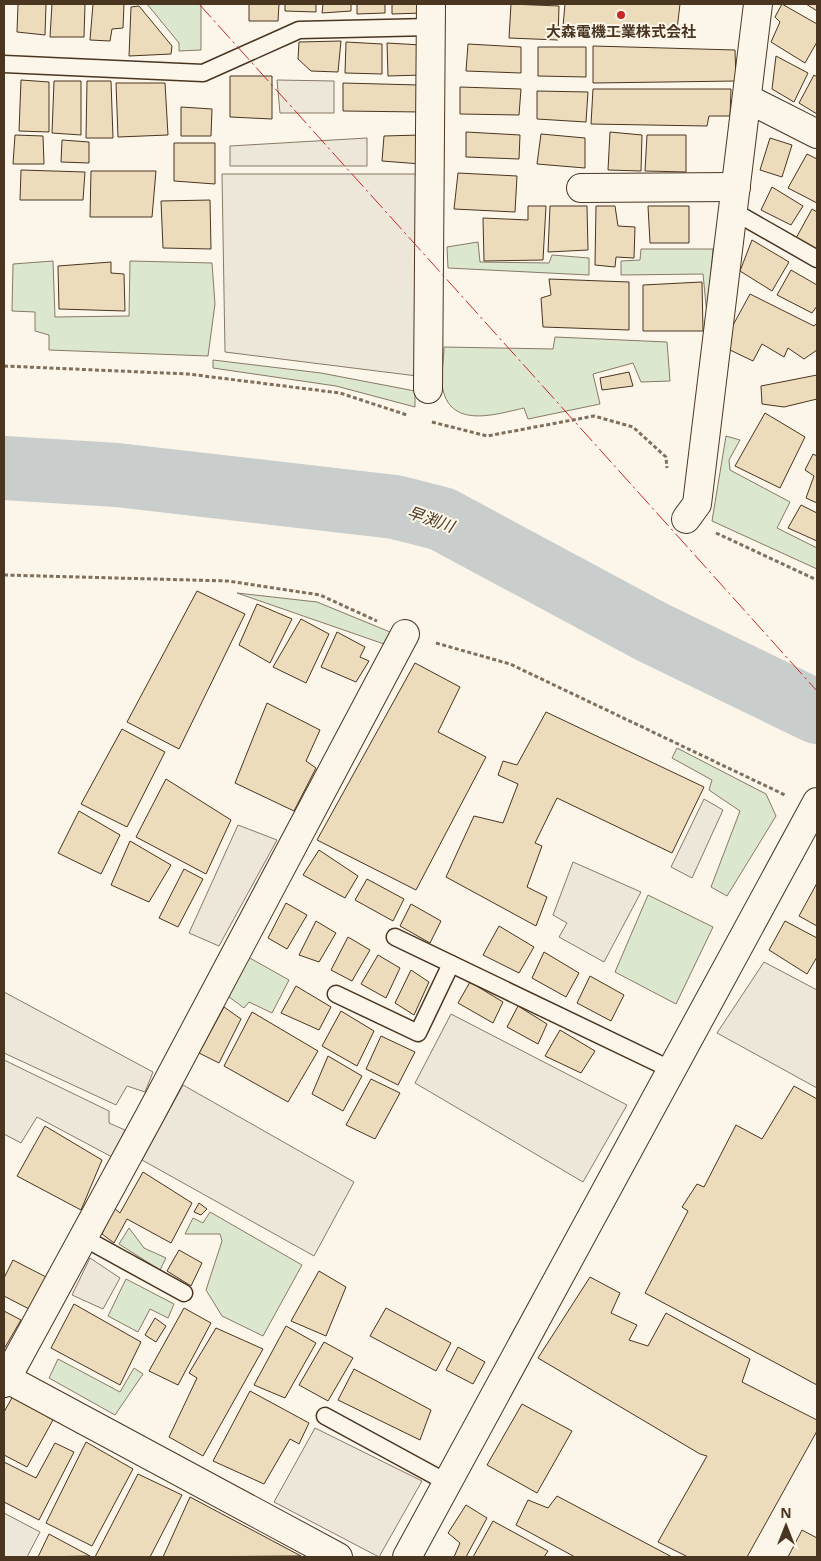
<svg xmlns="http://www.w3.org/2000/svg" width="821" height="1561" font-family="'Open Sans','Noto Sans JP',sans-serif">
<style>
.green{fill:#dce7d0;stroke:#887966}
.parking{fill:#ede7d9;stroke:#887966}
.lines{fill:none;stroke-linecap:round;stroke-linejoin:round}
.river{stroke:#c9cecd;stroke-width:64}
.building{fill:#ecdcbc;stroke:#4a3520}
.lane-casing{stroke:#4a3520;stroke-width:19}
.street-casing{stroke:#4a3520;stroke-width:30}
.path{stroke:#7f6f5c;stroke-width:3;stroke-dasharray:4 2.5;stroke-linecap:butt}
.lane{stroke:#fbf6e9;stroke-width:16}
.street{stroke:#fbf6e9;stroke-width:28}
.power{stroke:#c62828;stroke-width:1;stroke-dasharray:18 4 2.5 4;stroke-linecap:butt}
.poi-dot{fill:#c62828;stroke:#fbf6e9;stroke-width:2}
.labels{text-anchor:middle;stroke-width:4;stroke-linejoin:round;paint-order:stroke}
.poi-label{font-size:15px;font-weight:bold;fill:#4a3520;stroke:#fbf6e9}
.water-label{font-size:16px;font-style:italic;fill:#4a3520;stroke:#fbf6e9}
</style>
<rect width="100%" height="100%" fill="#fbf6e9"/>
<g class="green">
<path d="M147 4H201V50L179 51V43Z"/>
<path d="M478 242 480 262 549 263 552 255 589 258V275L448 268 447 247Z"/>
<path d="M641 249H713L707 315 703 274 621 275V261L640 260Z"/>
<path d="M53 261 55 317 129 316 130 261 212 263 215 304 208 356 49 350V335L35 331V312L12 311 13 264Z"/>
<path d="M555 337 667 342 670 381 641 382 633 363 593 374 600 404 528 419 524 408C497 414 452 429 443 390 440 378 444 360 444 347L553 349Z"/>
<path d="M213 360 321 373 415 391V407L336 386 213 368Z"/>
<path d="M726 436 740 440 729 460 730 470 790 502 777 528 817 548V569L712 521Z"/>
<path d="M237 593 317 602 390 632 384 644Z"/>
<path d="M677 748 766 794 776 816 727 896 711 887 740 811 709 790 712 780 672 758Z"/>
<path d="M648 895 713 927 676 1004 615 972Z"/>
<path d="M248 957 289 980 272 1013 249 1002 244 1008 225 994Z"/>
<path d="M210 1212 302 1265 263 1336 222 1316 206 1290 222 1241 220 1234H185L193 1218 203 1223Z"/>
<path d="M129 1228 144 1248 166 1258 160 1270 119 1244Z"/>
<path d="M126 1279 174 1304 168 1318 150 1309 138 1332 108 1316Z"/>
<path d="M58 1359 120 1392 134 1368 143 1374 115 1415 49 1378Z"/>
</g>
<g class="parking">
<path d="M277 80 334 81V113H280Z"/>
<path d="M367 138V166H230V146Z"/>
<path d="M222 174H418L417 376 225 352Z"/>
<path d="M704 799 723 810 692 878 671 867Z"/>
<path d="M238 825 277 840 219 946 189 933Z"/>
<path d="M573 862 641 892 604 962 559 937 567 923 553 915Z"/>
<path d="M764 962 817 990V1088L717 1033Z"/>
<path d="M4 992 153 1072 145 1092 127 1086 116 1105 4 1053Z"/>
<path d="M451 1014 627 1105 583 1182 415 1083Z"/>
<path d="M4 1060 109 1111V1123L125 1130 112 1157 37 1117 21 1143 4 1134Z"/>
<path d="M183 1085 354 1182 314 1256 142 1160Z"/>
<path d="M90 1258 120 1278 103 1309 72 1295Z"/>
<path d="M315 1428 422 1481 379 1557 274 1502Z"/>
<path d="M4 1513 40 1532 27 1557H4Z"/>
</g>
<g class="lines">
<path class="river" d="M4 468 117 475 395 507 442 519 652 632 817 712"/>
</g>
<g class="building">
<path d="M18 4H46L45 35 17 32Z"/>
<path d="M52 4H85L84 37H50Z"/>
<path d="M93 4H124L123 28 112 29 110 41 90 40Z"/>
<path d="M249 4H279L278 21H249Z"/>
<path d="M285 4H316V12L285 11Z"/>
<path d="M323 4H351V11L322 13Z"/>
<path d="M357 4H385V13L357 14Z"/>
<path d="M392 4H423V13L392 14Z"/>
<path d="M511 4 559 6 558 40 509 38Z"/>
<path d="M565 4H680L676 38 563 26Z"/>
<path d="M782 4 817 24V42L805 63 771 42 780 22 775 17Z"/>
<path d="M806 4H817V11Z"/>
<path d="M139 6 172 46 171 54 129 56 131 7Z"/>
<path d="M341 41 338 72 311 71 298 59 299 42Z"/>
<path d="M346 42 382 44V74L345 73Z"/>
<path d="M387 43 421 45 422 75 388 76Z"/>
<path d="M468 44 521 47V73L466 71Z"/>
<path d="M593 46 735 50 736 81 593 83Z"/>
<path d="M538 47H586V77L538 76Z"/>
<path d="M776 56 808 73 794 102 772 89Z"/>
<path d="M814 75 817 77V114L799 103Z"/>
<path d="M230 76H272V119L230 117Z"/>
<path d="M21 80 49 82V132L19 131Z"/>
<path d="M54 81H81V135L52 133Z"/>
<path d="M87 81H111L113 138H86Z"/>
<path d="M116 83H165L168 135 118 137Z"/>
<path d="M343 83 419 85 421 112 343 111Z"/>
<path d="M460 87 521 89 519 115 460 114Z"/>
<path d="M593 89H731L730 116H709L707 126 591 124Z"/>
<path d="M537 91 588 92 586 122 537 119Z"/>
<path d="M181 107 212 109 211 136H181Z"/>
<path d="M466 132 520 135 519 159 466 157Z"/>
<path d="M610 132 642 135 641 171 608 170Z"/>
<path d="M541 134 585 138V168L537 164Z"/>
<path d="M15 135 43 136 44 164H13Z"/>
<path d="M421 135V164L382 161 384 136Z"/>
<path d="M647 135H686V172L645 171Z"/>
<path d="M770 138 792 145 782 177 760 170Z"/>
<path d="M62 140 89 142V163L61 162Z"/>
<path d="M174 143H215V184L174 181Z"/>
<path d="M807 154 817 159V203L788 188Z"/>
<path d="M21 170 85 172 83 200H20Z"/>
<path d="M91 171H156L152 217H90Z"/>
<path d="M458 173 517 176 515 212 454 209Z"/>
<path d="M772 187 803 206 791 225 761 210Z"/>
<path d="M210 200 211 249 163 248 161 201Z"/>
<path d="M528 206H546L543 260 484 261 483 218 528 220Z"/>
<path d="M550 206H587L588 250 548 252Z"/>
<path d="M596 206H615L618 226 635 227 634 258 616 257 615 267 595 265Z"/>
<path d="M648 206H689V243H650Z"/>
<path d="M812 209 817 212V252L795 240Z"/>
<path d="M752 240 789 262 772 291 740 271Z"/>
<path d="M111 262V273L124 274 125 311 59 309 58 266Z"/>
<path d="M791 270 817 285V306L812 313 777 295Z"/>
<path d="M549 279 629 282V330L543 327 541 298 551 295Z"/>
<path d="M702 282 703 331H643V285Z"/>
<path d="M750 294 814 326 817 323V350L804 359 788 348 784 357 762 344 753 361 730 350 732 327Z"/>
<path d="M629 372 633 386 602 390 600 378Z"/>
<path d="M817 375V399L784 407 762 404 761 386Z"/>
<path d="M765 413 805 437 780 488 735 466Z"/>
<path d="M813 454 817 456V503L806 498 814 476 805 470Z"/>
<path d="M801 505 817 513V541L788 528Z"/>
<path d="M197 591 245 614 179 749 127 722Z"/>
<path d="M257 604 292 619 270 663 239 645Z"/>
<path d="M301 619 329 634 306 683 273 667Z"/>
<path d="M337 632 365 647 360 657 369 661 356 682 321 667Z"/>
<path d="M415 663 460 687 438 732 486 757 416 890 317 840Z"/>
<path d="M267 703 320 730 306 761 316 768 294 811 235 783Z"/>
<path d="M546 712 704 787 672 853 557 798 535 843 542 846 527 887 547 897 536 926 446 877 474 816 503 823 518 784 498 775 503 761 517 765Z"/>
<path d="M122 729 165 752 127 827 81 804Z"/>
<path d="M166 779 231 820 206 874 136 837Z"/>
<path d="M79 811 120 835 101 874 58 853Z"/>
<path d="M130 841 171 865 149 902 111 885Z"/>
<path d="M319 850 358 876 345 898 303 875Z"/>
<path d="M184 869 203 879 178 927 159 918Z"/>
<path d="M367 879 404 899 393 921 355 900Z"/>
<path d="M817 883V926L799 916Z"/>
<path d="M286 903 307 915 287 949 268 938Z"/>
<path d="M411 904 441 921 430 943 400 926Z"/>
<path d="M316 921 336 933 319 962 299 955Z"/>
<path d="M785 921 817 938V957L807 974 769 950Z"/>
<path d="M499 926 534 947 519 973 483 955Z"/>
<path d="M348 937 370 950 352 981 331 970Z"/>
<path d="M544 952 579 973 566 997 532 978Z"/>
<path d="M378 955 400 968 386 998 361 984Z"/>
<path d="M411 970 429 982 414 1015 395 1003Z"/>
<path d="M590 976 624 995 611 1021 577 1003Z"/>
<path d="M470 982 503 1002 493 1023 458 1003Z"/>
<path d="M296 986 331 1007 319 1030 281 1013Z"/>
<path d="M518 1006 547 1024 538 1044 507 1027Z"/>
<path d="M224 1007 241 1019 219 1063 199 1053Z"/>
<path d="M341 1011 374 1031 357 1066 322 1046Z"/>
<path d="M252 1012 318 1051 288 1102 224 1066Z"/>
<path d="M560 1030 595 1051 581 1073 545 1056Z"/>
<path d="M381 1036 415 1052 398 1085 366 1069Z"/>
<path d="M328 1056 362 1076 343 1111 312 1094Z"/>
<path d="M371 1079 400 1093 375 1139 346 1125Z"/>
<path d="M794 1086 817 1099V1385L645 1293 688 1211 682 1207 697 1184 704 1187 736 1125 762 1139Z"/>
<path d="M45 1126 102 1160 81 1210 17 1176Z"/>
<path d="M143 1172 192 1203 171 1243 127 1219 114 1243 102 1234 114 1208 120 1213Z"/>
<path d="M199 1203 207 1209 201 1215 194 1212Z"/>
<path d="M179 1250 202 1263 191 1286 167 1271Z"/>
<path d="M13 1260 48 1278 29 1309 4 1296V1278Z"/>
<path d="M319 1271 346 1287 326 1336 291 1321Z"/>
<path d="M590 1277 620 1293 611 1313 637 1325 629 1340 648 1346 666 1313 750 1359 742 1382 817 1420V1431L747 1557H688L658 1542 707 1456 700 1454 538 1358Z"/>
<path d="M74 1304 141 1342 120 1385 51 1348Z"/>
<path d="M184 1308 211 1323 178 1385 149 1371Z"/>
<path d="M386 1308 451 1343 436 1371 370 1336Z"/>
<path d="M4 1311 21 1320 4 1349Z"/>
<path d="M155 1318 166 1326 156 1342 145 1335Z"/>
<path d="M286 1326 316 1343 285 1398 254 1385Z"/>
<path d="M216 1328 263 1349 203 1456 169 1437 197 1378 189 1373Z"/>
<path d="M324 1342 353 1358 328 1401 299 1385Z"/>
<path d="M458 1347 485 1362 473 1384 446 1370Z"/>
<path d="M354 1369 431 1410 420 1440 338 1400Z"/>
<path d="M250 1391 309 1423 299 1444 290 1439 264 1484 213 1461Z"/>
<path d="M13 1396 53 1420 27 1467 4 1455V1412Z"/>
<path d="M522 1404 572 1431 537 1493 487 1465Z"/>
<path d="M86 1442 133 1469 92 1546 46 1523Z"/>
<path d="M55 1443 74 1452 39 1520 4 1502V1462L36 1478Z"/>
<path d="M138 1474 182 1495 150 1557H95Z"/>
<path d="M557 1496 672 1557H575L516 1525 528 1500 548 1508Z"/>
<path d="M190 1497 301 1556 163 1557Z"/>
<path d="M466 1505 487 1518 466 1557H454L460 1543 448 1533Z"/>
<path d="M493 1521 548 1551 544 1557H473Z"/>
<path d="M802 1530 817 1538V1557H788Z"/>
<path d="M49 1534 90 1556 38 1557Z"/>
</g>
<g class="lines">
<defs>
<g id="lane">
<path d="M4 64 203 73 299 30 430 27"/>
<path d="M733 211 817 259"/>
<path d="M395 937 672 1070"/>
<path d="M336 994 418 1033 451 964"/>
<path d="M84 1238 184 1293"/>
<path d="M325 1416 448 1483"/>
</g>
<g id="street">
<path d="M748 99 817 134"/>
<path d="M581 188 736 187"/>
<path d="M428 389 431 4"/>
<path d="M686 519 697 504 758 4"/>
<path d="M4 1377 338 1557"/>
<path d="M4 1383 150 1115 405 634"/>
<path d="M407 1557 817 802"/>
</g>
</defs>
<use href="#lane" class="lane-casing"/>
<use href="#street" class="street-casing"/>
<g class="path">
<path d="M4 366 188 374 340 393 407 415"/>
<path d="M432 422 487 436 594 416 633 427 666 457 667 468"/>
<path d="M716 533 817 580"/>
<path d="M4 575 228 581 320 595 377 621"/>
<path d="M436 643 510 664 785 795"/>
</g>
<use href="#lane" class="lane"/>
<use href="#street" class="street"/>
<path class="power" d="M199 4 817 691"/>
</g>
<circle class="poi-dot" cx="621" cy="15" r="5"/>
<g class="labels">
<g class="poi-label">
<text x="621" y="37">大森電機工業株式会社</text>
</g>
<g class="water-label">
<text transform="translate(431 519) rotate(19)" y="6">早渕川</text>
</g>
</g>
<rect width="821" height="1561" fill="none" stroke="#4a3520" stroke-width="10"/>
<g transform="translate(786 1526)" stroke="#fbf6e9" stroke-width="4" paint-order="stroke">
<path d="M0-4L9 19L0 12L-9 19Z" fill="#4a3520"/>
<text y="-8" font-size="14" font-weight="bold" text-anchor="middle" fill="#4a3520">N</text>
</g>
</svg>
